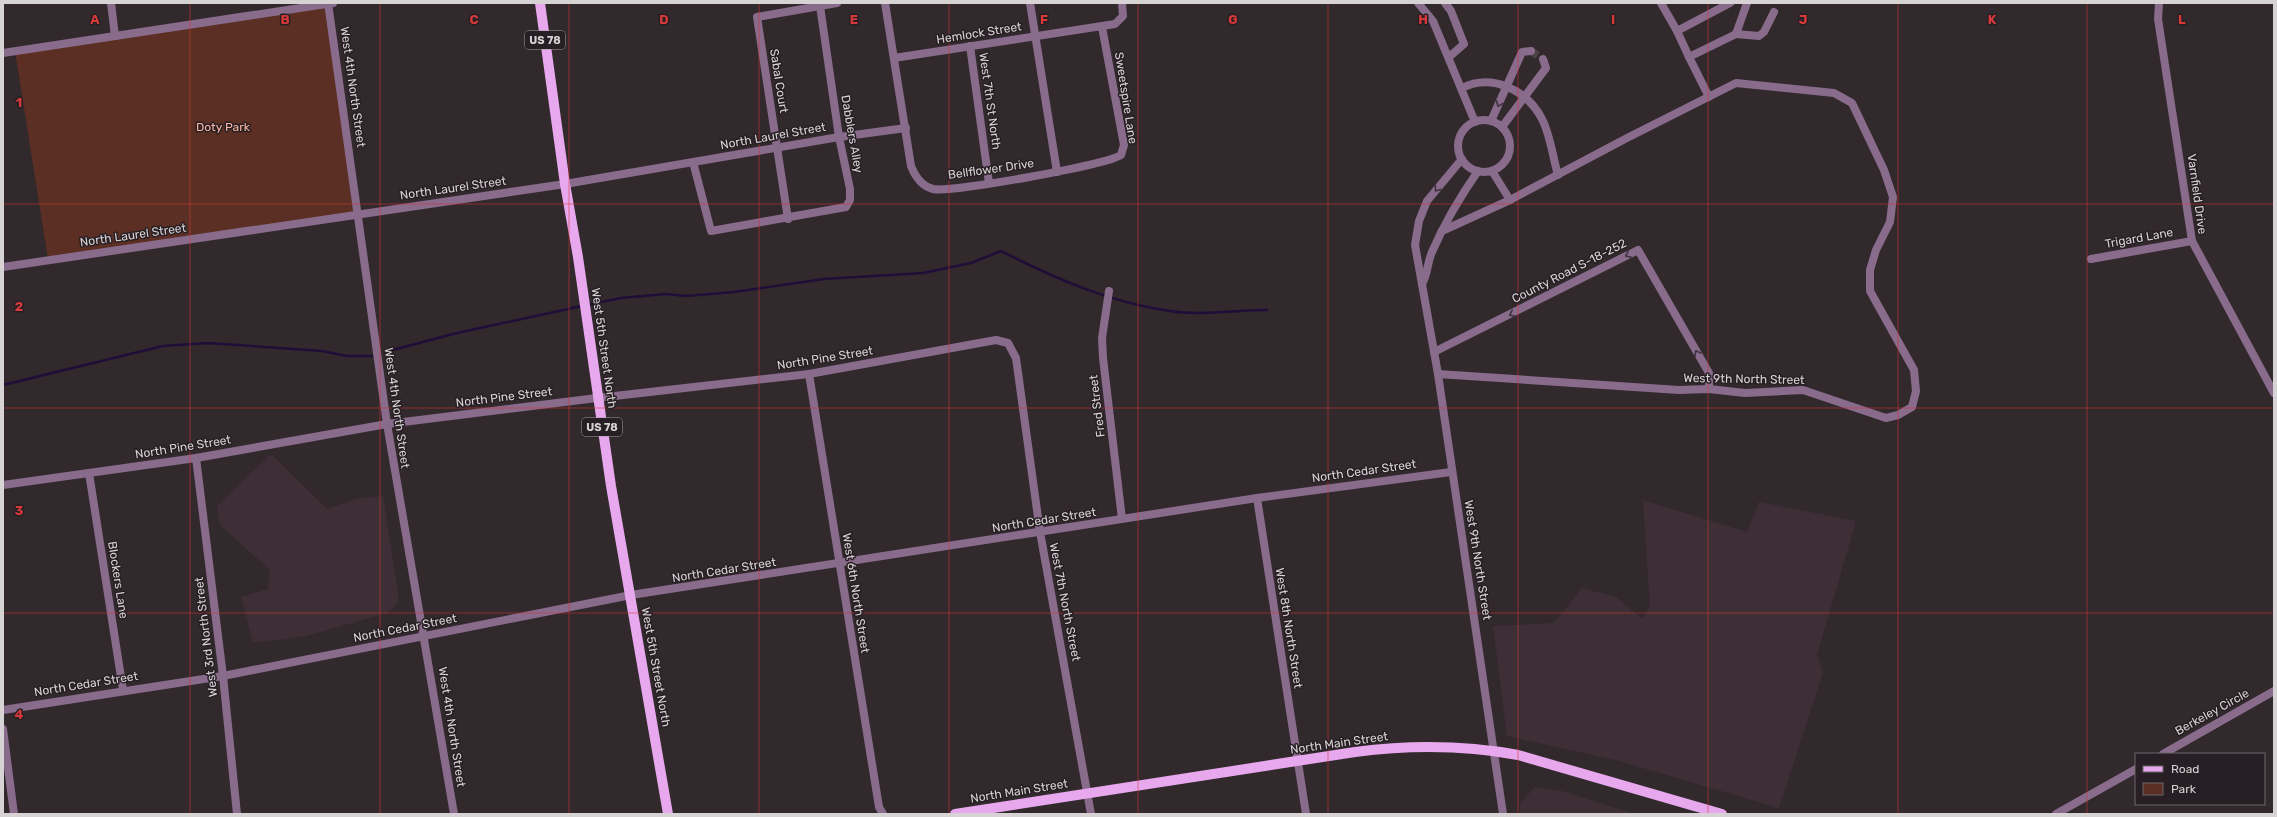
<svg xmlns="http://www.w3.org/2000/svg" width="2277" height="817" font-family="Rubik,sans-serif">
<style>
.built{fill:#3e2f37}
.green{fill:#5b2f24}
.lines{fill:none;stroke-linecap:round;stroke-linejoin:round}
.stream{stroke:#1f0e37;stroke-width:2.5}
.minor-tunnel{stroke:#4b4246;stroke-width:8;stroke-dasharray:8 4;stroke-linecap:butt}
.minor{stroke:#896b8c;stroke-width:8}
.tertiary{stroke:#896b8c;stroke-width:8}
.primary{stroke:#e7a8ed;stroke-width:10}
.oneway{stroke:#40323e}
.grid{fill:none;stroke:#d63939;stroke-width:1;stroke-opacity:0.55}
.labels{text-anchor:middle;stroke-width:3;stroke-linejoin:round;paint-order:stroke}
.shield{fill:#281f24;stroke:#a29c9f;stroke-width:1}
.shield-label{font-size:11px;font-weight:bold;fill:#d7d2d4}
.street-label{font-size:12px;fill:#d7d2d4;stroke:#281f24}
.park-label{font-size:12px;fill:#fab5a2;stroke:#281f24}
.grid-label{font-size:13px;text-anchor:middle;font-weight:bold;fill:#d63939;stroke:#281f24;stroke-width:3;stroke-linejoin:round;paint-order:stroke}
</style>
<rect width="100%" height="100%" fill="#32292d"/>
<g class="built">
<path d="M269 456H273L327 509 356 499 383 496 398 593V603L387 613 306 636 253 643 241 597 268 589 270 570 220 525 217 506Z"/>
<path d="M1643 500 1747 532 1759 502 1856 521 1817 655 1823 673 1779 808 1619 761 1507 736 1493 626 1554 623 1582 588 1616 597 1642 619 1650 607Z"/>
<path d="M1535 787 1562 791 1634 814H1520V803Z"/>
</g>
<path class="green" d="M328 4 359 214 48 259 15 51Z"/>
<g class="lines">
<g class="stream">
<path d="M587 305 621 298 666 294 686 296 734 292 824 279 923 273 971 263 1001 251C1054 278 1111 303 1170 311 1202 316 1235 310 1267 310"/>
<path d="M385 352 457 333 582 306"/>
<path d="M3 385 163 346 208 343 322 351 347 356H372"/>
</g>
<path class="minor-tunnel" d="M1531 51 1543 59"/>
<g class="minor">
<path d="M111 3 115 36"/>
<path d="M328 3 387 424 454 814"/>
<path d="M885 3 911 166C915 176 921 186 933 189 951 193 1106 165 1121 155L1124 145 1102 27"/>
<path d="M1030 3 1057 172"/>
<path d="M1418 3 1433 21 1475 122"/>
<path d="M1445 3 1451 11 1464 44 1449 57"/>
<path d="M1661 3 1677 31"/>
<path d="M2159 3 2158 19 2192 241 2274 393"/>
<path d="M1736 34 1747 3"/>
<path d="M970 46 989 183"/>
<path d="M3 53 333 3"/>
<path d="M1689 57 1677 31 1730 3"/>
<path d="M894 58 1115 24 1123 16 1122 3"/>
<path d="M1462 88C1492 73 1527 90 1542 119 1550 134 1553 158 1558 175"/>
<path d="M1709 97 1689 57 1736 34 1759 36 1764 32 1774 12"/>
<circle cx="1484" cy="146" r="26"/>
<path d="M1491 121 1522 52 1531 51"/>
<path d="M1502 127 1546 68 1543 59"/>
<path d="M1462 159 1427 201 1419 221 1415 245 1438 374 1503 814"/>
<path d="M693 162 711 231 846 207 850 200V189L839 137 820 6"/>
<path d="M1492 171 1510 200"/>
<path d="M788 219 757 17 837 3"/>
<path d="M2091 259 2192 241"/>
<path d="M3 267 565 184 839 137 906 128"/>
<path d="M1422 284C1428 274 1427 263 1432 252 1444 224 1460 197 1478 171"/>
<path d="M1109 291 1102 338 1103 358 1122 519"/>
<path d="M1434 352 1638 250 1709 373V389"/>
<path d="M809 374 879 807 883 814"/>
<path d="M1438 374 1679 390 1709 389 1745 393 1803 390 1886 418 1898 415 1912 407 1916 391 1914 370 1870 291V270L1876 250 1890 222 1893 197 1884 170 1852 103 1834 93 1736 83 1627 138 1510 200 1442 231"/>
<path d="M196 458 223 676 237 814"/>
<path d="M89 473 123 690"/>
<path d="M3 485 196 458 387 424 597 398 809 374 996 340 1008 343 1016 358 1040 532 1091 814"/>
<path d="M1257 498 1306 814"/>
<path d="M3 729 14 814"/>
<path d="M2163 754 2274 691"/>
<path d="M2056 814 2136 769"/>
</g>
<path class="tertiary" d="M3 710 223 676 631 595 1257 498 1451 472"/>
<g class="primary">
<path d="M540 3 565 184 578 257 611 486 668 814"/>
<path d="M955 814 1355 752C1409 745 1464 745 1518 755L1722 814"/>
</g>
</g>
<defs><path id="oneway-chevron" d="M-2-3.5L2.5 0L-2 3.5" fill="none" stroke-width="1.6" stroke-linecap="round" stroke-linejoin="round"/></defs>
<g class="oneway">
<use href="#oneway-chevron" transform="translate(1499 104) rotate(112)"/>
<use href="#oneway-chevron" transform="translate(1437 189) rotate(127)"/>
<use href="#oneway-chevron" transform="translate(1628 255) rotate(153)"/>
<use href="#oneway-chevron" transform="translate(1512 314) rotate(153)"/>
<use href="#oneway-chevron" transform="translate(1697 353) rotate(-120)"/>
</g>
<path class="grid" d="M190 3V814M380 3V814M569 3V814M759 3V814M949 3V814M1138 3V814M1328 3V814M1518 3V814M1708 3V814M1898 3V814M2087 3V814M3 204H2274M3 408H2274M3 613H2274"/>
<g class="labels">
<g class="shield">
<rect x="525" y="31" width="40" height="18" rx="3"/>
<rect x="582" y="418" width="40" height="18" rx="3"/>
</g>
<g class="shield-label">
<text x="545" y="44">US 78</text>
<text x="602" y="431">US 78</text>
</g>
<g class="street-label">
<text transform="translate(979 33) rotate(-9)" y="4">Hemlock Street</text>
<text transform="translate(779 81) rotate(81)" y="4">Sabal Court</text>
<text transform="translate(353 87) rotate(82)" y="4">West 4th North Street</text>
<text transform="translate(1126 98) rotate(81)" y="4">Sweetspire Lane</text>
<text transform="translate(990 101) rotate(82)" y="4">West 7th St North</text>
<text transform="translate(852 134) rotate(80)" y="4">Dabblers Alley</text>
<text transform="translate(773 136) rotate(-10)" y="4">North Laurel Street</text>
<text transform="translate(991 169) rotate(-8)" y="4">Bellflower Drive</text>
<text transform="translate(453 188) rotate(-8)" y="4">North Laurel Street</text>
<text transform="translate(2197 194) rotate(82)" y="4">Varnfield Drive</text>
<text transform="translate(133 235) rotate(-8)" y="4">North Laurel Street</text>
<text transform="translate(2139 238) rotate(-10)" y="4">Trigard Lane</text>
<text transform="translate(1569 271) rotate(-27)" y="4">County Road S-18-252</text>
<text transform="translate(604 348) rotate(82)" y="4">West 5th Street North</text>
<text transform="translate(825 358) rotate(-9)" y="4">North Pine Street</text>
<text transform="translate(1744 379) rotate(1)" y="4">West 9th North Street</text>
<text transform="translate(504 397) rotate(-7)" y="4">North Pine Street</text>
<text transform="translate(1097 406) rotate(-97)" y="4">Fred Street</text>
<text transform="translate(397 408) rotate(82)" y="4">West 4th North Street</text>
<text transform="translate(183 447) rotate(-9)" y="4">North Pine Street</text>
<text transform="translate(1364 471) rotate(-8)" y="4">North Cedar Street</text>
<text transform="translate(1044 520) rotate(-9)" y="4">North Cedar Street</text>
<text transform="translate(1478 560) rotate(81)" y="4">West 9th North Street</text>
<text transform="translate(724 570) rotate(-9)" y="4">North Cedar Street</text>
<text transform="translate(118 580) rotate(81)" y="4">Blockers Lane</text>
<text transform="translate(856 593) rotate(81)" y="4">West 6th North Street</text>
<text transform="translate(1065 602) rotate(79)" y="4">West 7th North Street</text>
<text transform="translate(405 628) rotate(-11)" y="4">North Cedar Street</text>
<text transform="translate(1289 628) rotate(81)" y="4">West 8th North Street</text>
<text transform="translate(206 637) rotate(-97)" y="4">West 3rd North Street</text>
<text transform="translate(656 667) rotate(80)" y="4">West 5th Street North</text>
<text transform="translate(86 684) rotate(-9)" y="4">North Cedar Street</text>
<text transform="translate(2212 712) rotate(-29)" y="4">Berkeley Circle</text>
<text transform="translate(452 727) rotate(81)" y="4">West 4th North Street</text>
<text transform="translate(1339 743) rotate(-8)" y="4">North Main Street</text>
<text transform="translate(1019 791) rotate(-9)" y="4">North Main Street</text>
</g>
<g class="park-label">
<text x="223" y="131">Doty Park</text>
</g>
</g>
<g class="grid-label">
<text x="95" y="24">A</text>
<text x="285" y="24">B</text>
<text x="474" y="24">C</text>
<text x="664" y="24">D</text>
<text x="854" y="24">E</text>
<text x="1044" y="24">F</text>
<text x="1233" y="24">G</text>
<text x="1423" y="24">H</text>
<text x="1613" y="24">I</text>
<text x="1803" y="24">J</text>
<text x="1992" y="24">K</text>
<text x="2182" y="24">L</text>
<text x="19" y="107">1</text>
<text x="19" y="311">2</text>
<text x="19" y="515">3</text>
<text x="19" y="719">4</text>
</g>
<rect width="2277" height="817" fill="none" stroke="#d7d2d4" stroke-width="8"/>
<rect x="2135" y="753" width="130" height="52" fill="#281f24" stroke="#6e676a"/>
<rect x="2143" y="766" width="20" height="6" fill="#e7a8ed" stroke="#6e676a"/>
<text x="2171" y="773" font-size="12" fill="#d7d2d4">Road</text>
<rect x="2143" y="783" width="20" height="12" fill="#5b2f24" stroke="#6e676a"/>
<text x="2171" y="793" font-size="12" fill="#d7d2d4">Park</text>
</svg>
